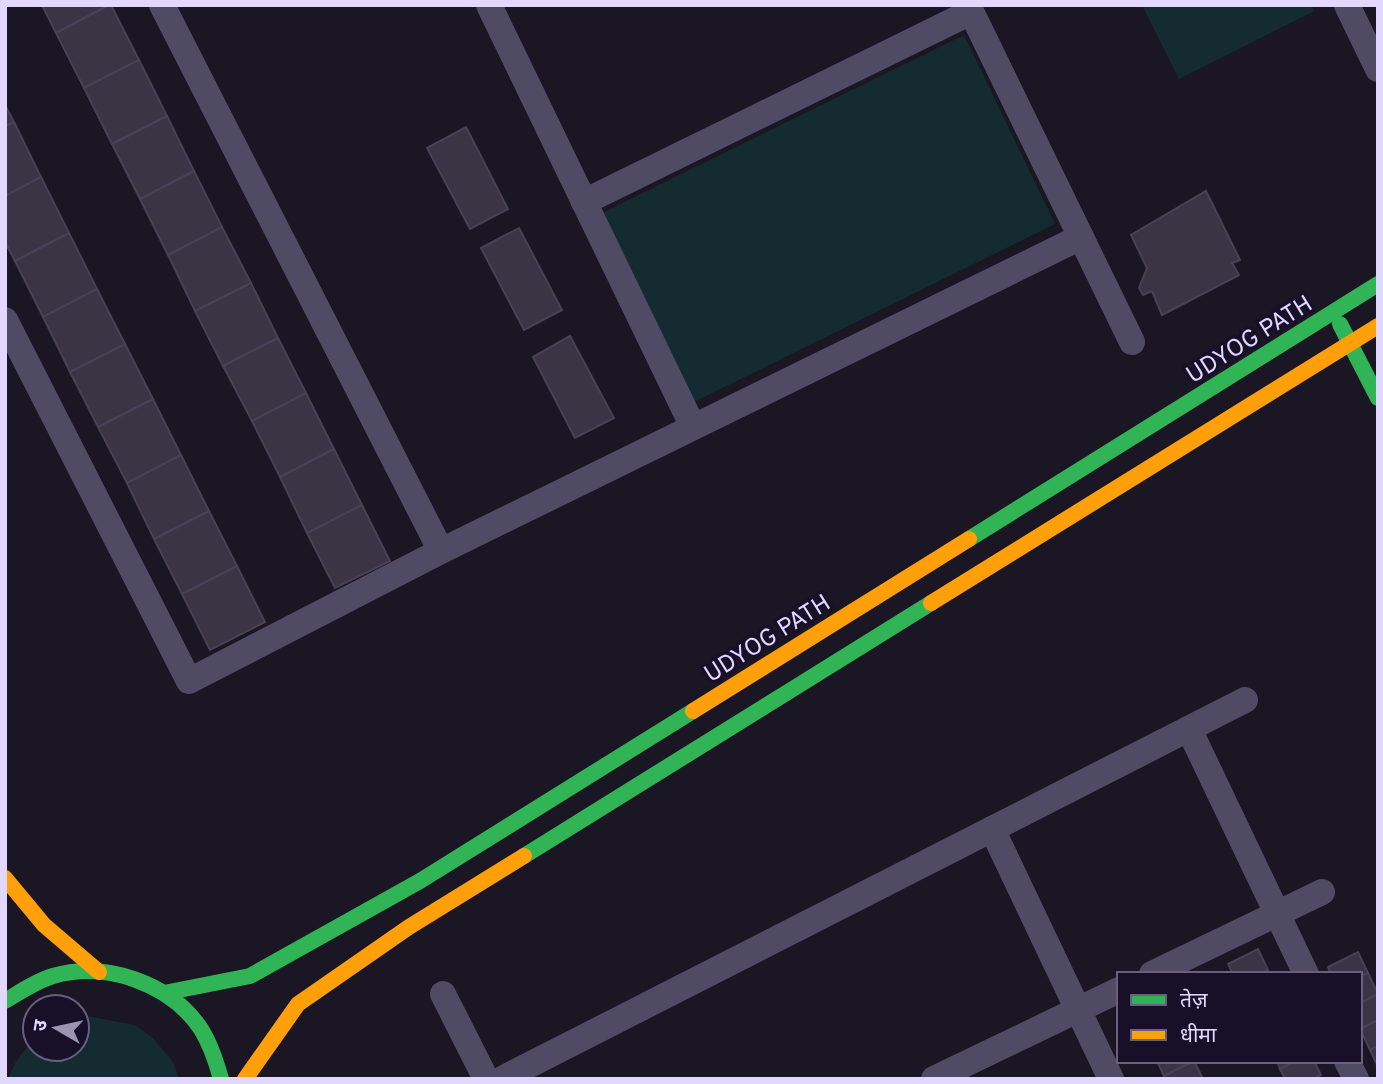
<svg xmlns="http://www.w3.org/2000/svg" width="1383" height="1084" font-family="Overpass,'Noto Sans Devanagari',sans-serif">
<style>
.green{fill:#142c31}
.building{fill:#3a3445;stroke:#484157;stroke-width:2}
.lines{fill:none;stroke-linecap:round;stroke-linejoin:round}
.street{stroke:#504b64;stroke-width:26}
.fast{stroke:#30b455;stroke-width:16}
.slow{stroke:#ff9f0a;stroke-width:16}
.labels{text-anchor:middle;stroke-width:7;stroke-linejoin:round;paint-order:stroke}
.street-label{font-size:24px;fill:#e2d8ff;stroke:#181029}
</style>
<rect width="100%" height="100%" fill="#1a1623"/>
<g class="green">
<path d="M1142 5H1311L1314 11 1179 79Z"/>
<path d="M964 35 1055 224 694 402 602 213Z"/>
<path d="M87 1016 135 1025 153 1038 173 1062 179 1079H8C14 1063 22 1051 35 1040V1049H77V1019Z"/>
</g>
<g class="building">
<path d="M42 5H109L56 33Z"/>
<path d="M109 5H111L139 60 84 88 56 33Z"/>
<path d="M139 60 167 116 112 144 84 88Z"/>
<path d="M5 105 14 122 5 126Z"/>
<path d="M167 116 194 171 140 199 112 144Z"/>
<path d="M14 122 41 177 5 196V126Z"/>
<path d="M466 127 508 209 470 229 427 148Z"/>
<path d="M194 171 222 227 168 255 140 199Z"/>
<path d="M41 177 69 233 15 261 5 242V196Z"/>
<path d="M1206 191 1240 260 1232 263 1239 275 1162 315 1152 291 1143 295 1139 288 1147 268 1131 235Z"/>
<path d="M222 227 251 283 195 311 168 255Z"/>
<path d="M519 228 562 310 524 330 481 248Z"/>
<path d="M69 233 97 289 43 317 15 261Z"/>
<path d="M251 283 278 338 223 366 195 311Z"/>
<path d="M97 289 125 344 70 372 43 317Z"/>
<path d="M570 336 614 418 575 438 533 357Z"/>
<path d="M278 338 306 393 252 421 223 366Z"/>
<path d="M125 344 153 399 98 427 70 372Z"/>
<path d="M306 393 334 449 280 477 252 421Z"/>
<path d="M153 399 181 455 127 483 98 427Z"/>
<path d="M334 449 362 505 307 533 280 477Z"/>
<path d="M181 455 209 511 154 539 127 483Z"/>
<path d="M362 505 390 561 335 588 307 533Z"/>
<path d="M209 511 237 566 182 594 154 539Z"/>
<path d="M237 566 265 622 210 650 182 594Z"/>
<path d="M1258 949 1268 970 1261 974H1233L1228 964Z"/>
<path d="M1358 952 1368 973 1360 977V974H1331L1328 967Z"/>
<path d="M1368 973 1378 994 1360 1003V977Z"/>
<path d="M1378 994V1020L1360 1029V1003Z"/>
<path d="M1378 1020V1046L1370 1050 1360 1029Z"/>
<path d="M1378 1046V1067L1370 1050Z"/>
<path d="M1157 1061H1193L1164 1076Z"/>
<path d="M1194 1061 1203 1079H1166L1164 1076Z"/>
<path d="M1277 1061H1295L1280 1069Z"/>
<path d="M1295 1061H1314L1321 1075 1313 1079H1285L1280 1069Z"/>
</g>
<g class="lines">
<g class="street">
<path d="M162 5 441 551"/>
<path d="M489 5 693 427"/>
<path d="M968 5 1132 342"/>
<path d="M1347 5 1378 69"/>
<path d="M584 202 971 12"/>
<path d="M5 320 189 681 441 551 1081 237"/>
<path d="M1189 729 1306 974"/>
<path d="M992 829 1111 1079"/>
<path d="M1152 974 1322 892"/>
<path d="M443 994 486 1079"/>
<path d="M1347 1061 1356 1079"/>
<path d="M502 1079 1245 700"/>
<path d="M934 1079 1119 990"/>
</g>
<g class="fast">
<path d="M1340 324 1378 398"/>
<path d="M969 539 1378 284"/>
<path d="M524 856 931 603"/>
<path d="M164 993 250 976 420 881 693 711"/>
<path d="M5 1001C20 992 36 981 53 976 106 961 170 983 201 1029 211 1045 216 1061 221 1079"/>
</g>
<g class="slow">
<path d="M931 603 1378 326"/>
<path d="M693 711 969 539"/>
<path d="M5 878 44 925 99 972"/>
<path d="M245 1079 298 1004 409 927 524 856"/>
</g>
</g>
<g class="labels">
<g class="street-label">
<text transform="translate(1249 339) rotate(-32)" y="8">UDYOG PATH</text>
<text transform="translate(767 638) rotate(-32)" y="8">UDYOG PATH</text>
</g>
</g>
<rect width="1383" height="1084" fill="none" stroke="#e2d8ff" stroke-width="14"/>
<rect x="1117" y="972" width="245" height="91" fill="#181029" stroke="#69607f" stroke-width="2"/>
<rect x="1131" y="995" width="35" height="10" fill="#30b455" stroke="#69607f" stroke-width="2"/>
<text x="1180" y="1007" font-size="21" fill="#e2d8ff">तेज़</text>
<rect x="1131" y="1030" width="35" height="10" fill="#ff9f0a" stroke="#69607f" stroke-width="2"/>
<text x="1180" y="1042" font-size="21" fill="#e2d8ff">धीमा</text>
<g transform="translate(56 1028) rotate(279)"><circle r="33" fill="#181029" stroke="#69607f" stroke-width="2"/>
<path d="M0-5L12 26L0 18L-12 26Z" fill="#9c94b2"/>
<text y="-10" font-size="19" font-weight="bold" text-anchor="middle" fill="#e2d8ff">उ</text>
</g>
</svg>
